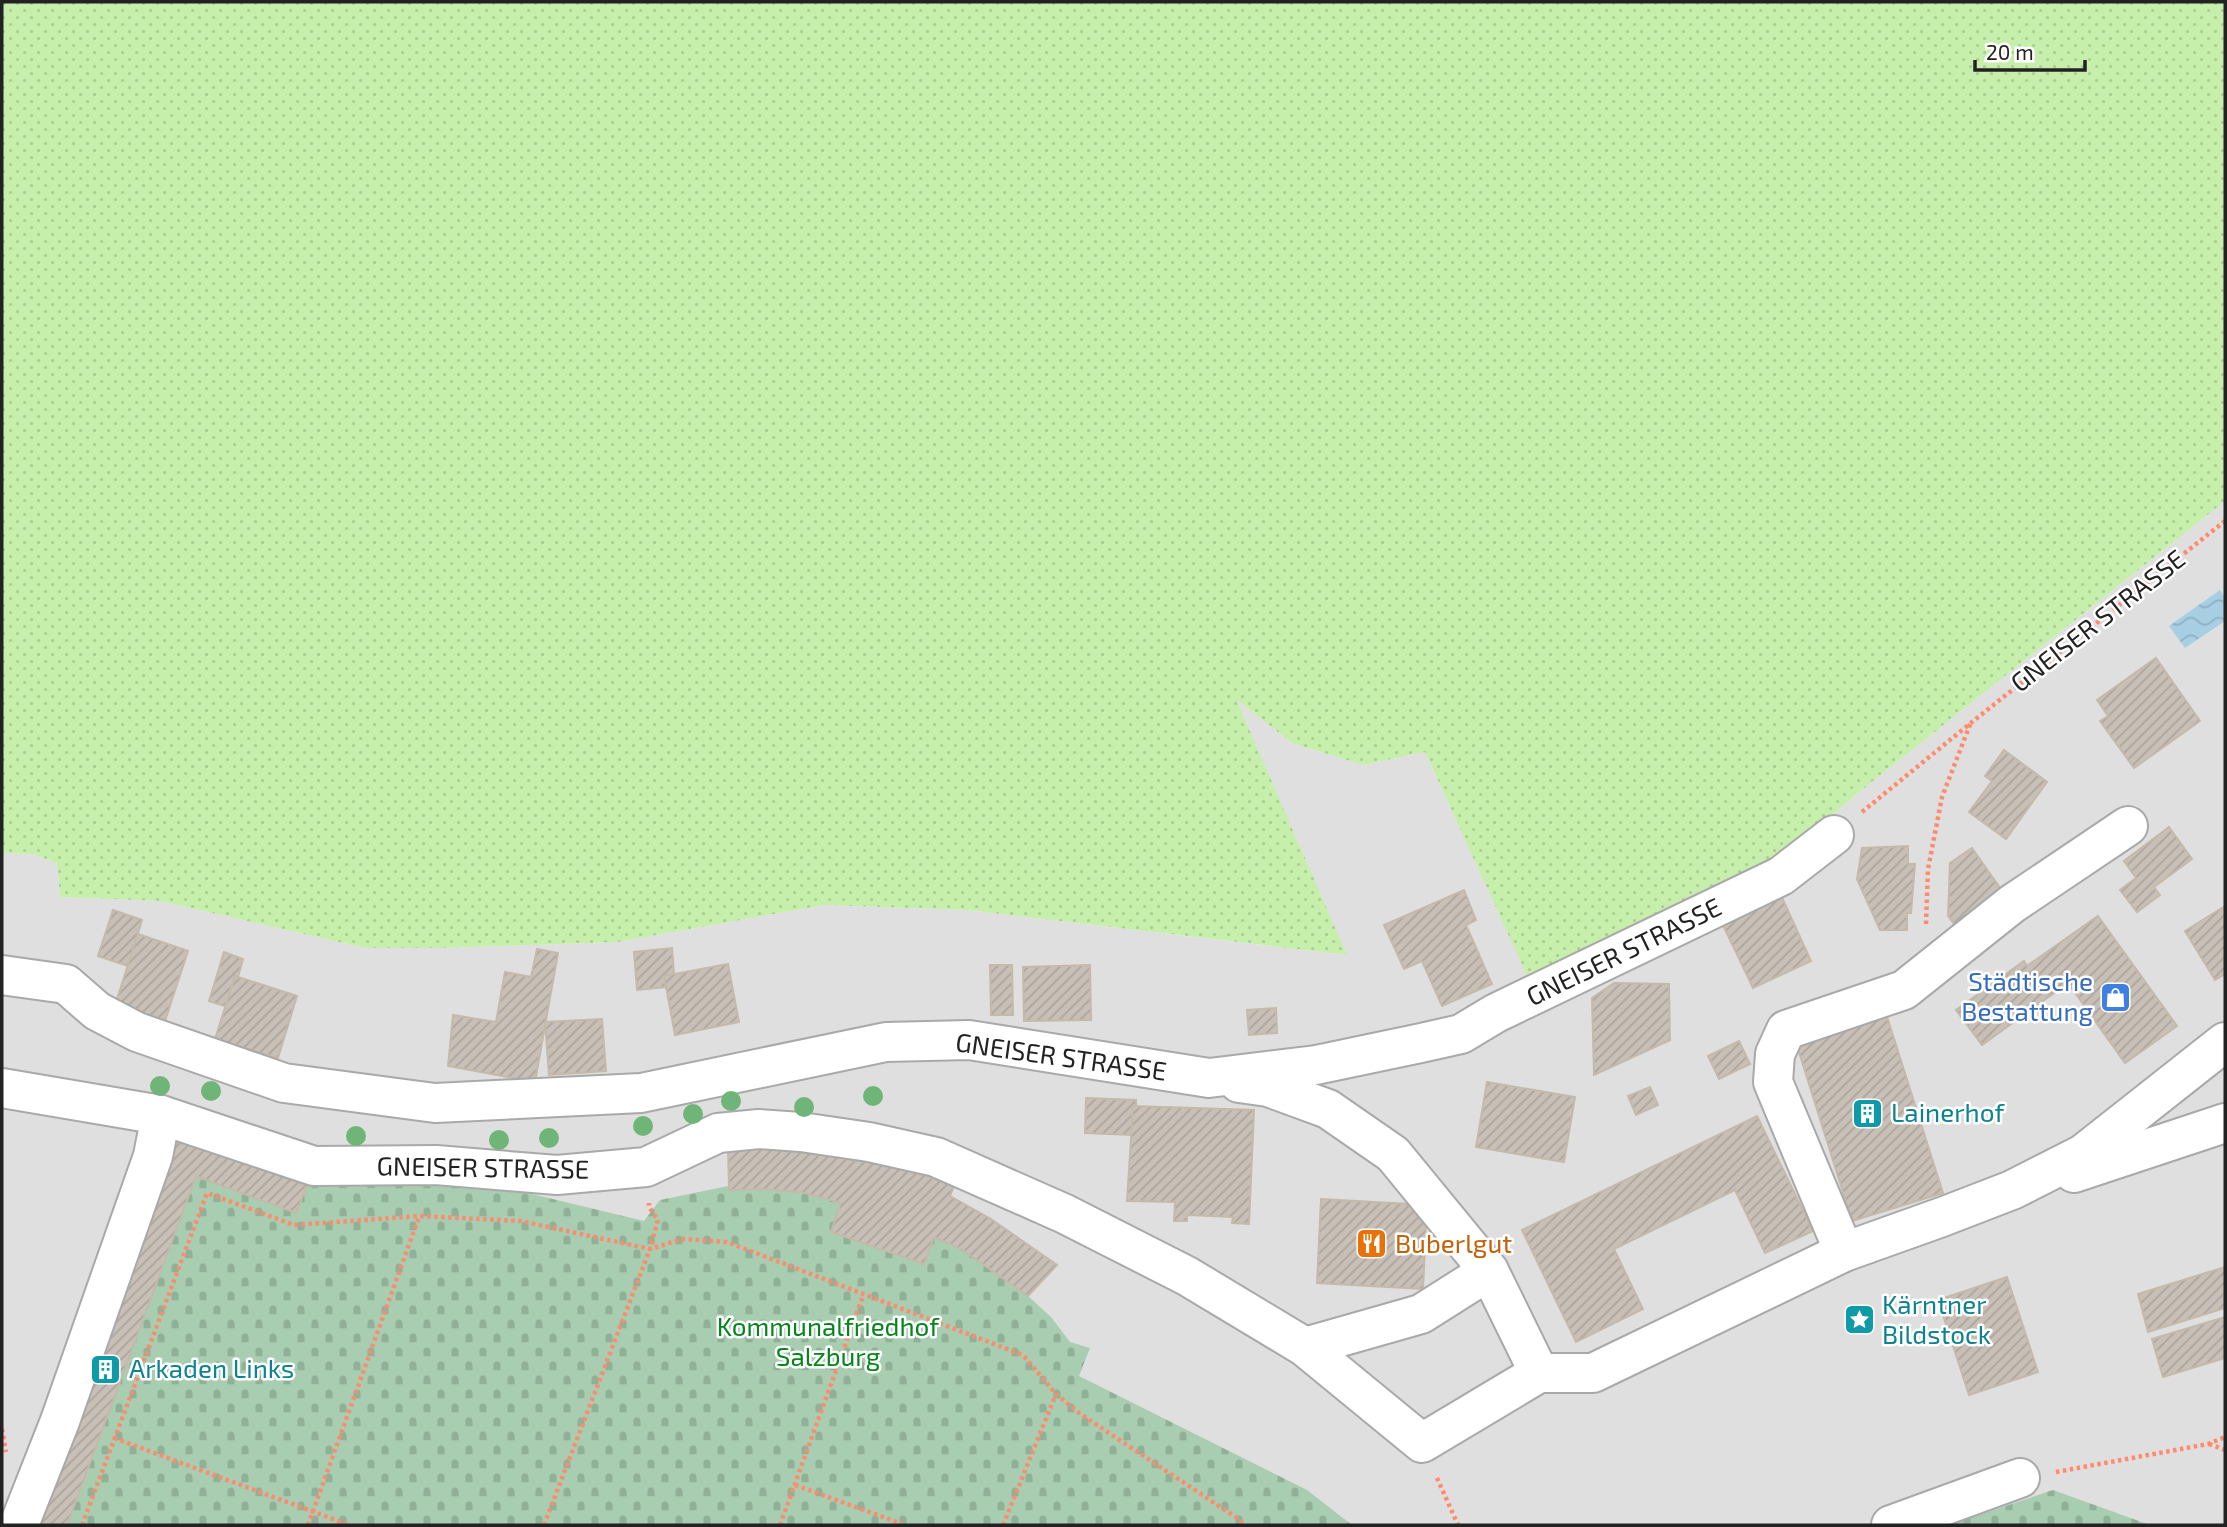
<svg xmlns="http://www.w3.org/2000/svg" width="2227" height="1527" font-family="'Exo 2',sans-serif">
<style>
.residential{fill:#e0dfdf}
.grass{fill:url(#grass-dots)}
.cemetery{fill:url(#cemetery-stones)}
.water{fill:url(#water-waves)}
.building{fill:url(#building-hatch);stroke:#c5b9a9;stroke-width:2}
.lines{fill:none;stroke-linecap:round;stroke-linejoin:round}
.minor-casing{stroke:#a9a9a9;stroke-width:42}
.path{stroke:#ff8b6d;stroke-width:4.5;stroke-dasharray:3.5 3.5;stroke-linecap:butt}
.minor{stroke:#fff;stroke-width:38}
.tree{fill:#70b578}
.labels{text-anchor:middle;stroke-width:5;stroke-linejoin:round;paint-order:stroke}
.street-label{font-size:26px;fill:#222;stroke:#fff}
.shop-label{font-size:26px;fill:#366cbe;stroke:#fff;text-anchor:end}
.culture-label{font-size:26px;fill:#0d838f;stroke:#fff;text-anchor:start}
.food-label{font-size:26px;fill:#c56008;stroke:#fff;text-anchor:start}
.park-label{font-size:26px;fill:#06851d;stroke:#fff}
</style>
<defs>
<pattern id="grass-dots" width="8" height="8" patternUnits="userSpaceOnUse" patternTransform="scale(1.75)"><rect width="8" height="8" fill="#c6efac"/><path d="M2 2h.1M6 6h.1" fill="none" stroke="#aacd94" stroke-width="1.8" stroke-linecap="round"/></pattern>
<pattern id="cemetery-stones" width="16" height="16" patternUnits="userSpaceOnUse" patternTransform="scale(1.75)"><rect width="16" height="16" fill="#a8cdb1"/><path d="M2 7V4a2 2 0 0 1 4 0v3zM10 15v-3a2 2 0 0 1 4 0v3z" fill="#90b098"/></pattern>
<pattern id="water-waves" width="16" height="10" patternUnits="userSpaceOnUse" patternTransform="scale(1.75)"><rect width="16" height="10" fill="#a7cee2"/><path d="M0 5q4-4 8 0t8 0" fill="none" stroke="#8fb1c2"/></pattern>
<pattern id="building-hatch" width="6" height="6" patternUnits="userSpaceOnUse" patternTransform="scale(1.75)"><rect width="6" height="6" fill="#c8c0b7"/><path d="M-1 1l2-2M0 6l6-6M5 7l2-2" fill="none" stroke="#aca59d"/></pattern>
</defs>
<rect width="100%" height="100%" fill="#f2f0e8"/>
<path class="residential" d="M2225 501V1525H2V853L33 854 57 863 60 897 160 901 365 948H441L618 942 824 905 967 910 1346 955 1235 698 1292 743 1363 765 1425 752 1530 981 1779 860 1858 793Z"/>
<path class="grass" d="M2 2H2225V501L1858 793 1779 860 1530 982 1425 752 1363 765 1292 743 1236 699 1347 955 967 910 824 905 618 942 441 948H365L160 901 60 897 57 863 33 854 2 853Z"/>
<g class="cemetery">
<path d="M175 1133 308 1183 360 1186 424 1177 503 1187 644 1221 660 1200 728 1186V1146L812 1150 856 1161 859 1151 954 1186 950 1196 991 1219 1057 1265 1028 1296 1051 1317 1070 1342 1090 1348 1079 1376 1307 1490 1352 1525H31Z"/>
<path d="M2053 1490 2150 1525H1949Z"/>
</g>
<path class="water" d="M2220 590 2225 598V621L2185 648 2169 626Z"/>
<g class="building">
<path d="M2156 658 2200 721 2134 768 2100 721 2108 716 2097 700Z"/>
<path d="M2004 750 2047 782 2006 839 1969 812 1992 781 1985 776Z"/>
<path d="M2169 827 2192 859 2154 887 2160 895 2137 912 2120 890 2136 878 2124 861Z"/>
<path d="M1908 846V864H1915L1911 913H1907V930H1880L1857 879 1862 848Z"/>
<path d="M1972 848 2005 895 1958 929 1948 916 1950 863Z"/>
<path d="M1464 890 1476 920 1466 925 1492 984 1442 1006 1422 961 1404 969 1384 925Z"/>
<path d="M1779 891 1811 961 1753 988 1720 919Z"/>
<path d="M2225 906V974L2215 980 2185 931Z"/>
<path d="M113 910 142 920 128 966 98 956Z"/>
<path d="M2098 916 2177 1026 2125 1063 2068 983 1982 1045 1956 1010 2024 961 2027 966Z"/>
<path d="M138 934 188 951 165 1021 115 1005Z"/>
<path d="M672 948 674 974 664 976 666 987 637 990 634 952Z"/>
<path d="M537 949 558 953 535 1082 448 1066 453 1015 496 1022 505 972 531 977Z"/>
<path d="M224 952 243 959 238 977 235 976 225 1006 209 1001Z"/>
<path d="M728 964 739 1022 675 1035 664 976Z"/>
<path d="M990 965H1012L1013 1015H991Z"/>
<path d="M1090 965 1091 1020 1024 1021 1023 967Z"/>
<path d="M235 976 297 996 278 1058 215 1039Z"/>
<path d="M1614 983 1669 984 1670 1040 1594 1075 1592 998Z"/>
<path d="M1883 1004 1943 1193 1852 1221 1793 1033Z"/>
<path d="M1276 1008 1277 1033 1249 1035 1247 1010Z"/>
<path d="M602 1019 606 1071 549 1075 545 1022Z"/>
<path d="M1739 1041 1750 1064 1719 1079 1708 1056Z"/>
<path d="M1487 1082 1575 1097 1564 1162 1476 1147Z"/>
<path d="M1650 1087 1658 1105 1636 1115 1628 1096Z"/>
<path d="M1086 1098 1136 1100V1106H1133L1132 1135 1085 1133Z"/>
<path d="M1133 1106 1254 1110 1249 1224 1232 1223 1233 1217 1187 1215V1221H1174L1175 1202 1127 1201Z"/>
<path d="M1757 1116 1813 1231 1765 1253 1735 1190 1614 1249 1643 1309 1576 1342 1522 1230Z"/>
<path d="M175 1133 308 1183 296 1213 196 1176 67 1525H31Z"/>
<path d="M728 1146 812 1150 856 1161 859 1151 954 1186 950 1196 991 1219 1057 1265 1028 1296 961 1249 934 1237 924 1264 831 1232 841 1203 801 1192 762 1189 729 1190Z"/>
<path d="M1321 1199 1427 1205 1423 1289 1317 1283Z"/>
<path d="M2225 1267V1308L2148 1332 2138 1294Z"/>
<path d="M2007 1277 2038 1372 1969 1395 1938 1300Z"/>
<path d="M2225 1317V1358L2163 1377 2152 1339Z"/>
</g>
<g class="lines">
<defs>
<g id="minor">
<path d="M2 975 66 984 97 1011 137 1032 284 1083 435 1103 641 1093 886 1042 969 1040 1209 1078 1316 1065 1421 1043 1461 1034 1496 1013 1781 876 1834 835"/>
<path d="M1239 1083 1268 1087 1328 1109 1393 1154 1489 1271 1539 1373"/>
<path d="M2 1088 161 1115 314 1166 436 1165 557 1175 646 1167 718 1133 759 1129 801 1132 869 1142 936 1157 1065 1214 1187 1276 1305 1347 1422 1443 1539 1373H1593L1844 1252 1942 1217 2012 1190 2083 1154 2225 1042"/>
<path d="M2074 1173 2225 1123"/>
<path d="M1844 1252 1773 1082 1775 1054 1786 1030 1904 990 2012 904 2128 826"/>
<path d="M1305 1347 1421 1314 1489 1271"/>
<path d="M19 1525 60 1421 153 1156 161 1115"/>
<path d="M1891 1525 2020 1478"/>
</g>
</defs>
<use href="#minor" class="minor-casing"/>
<g class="path">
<path d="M1862 812 1972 722 2225 521"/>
<path d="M1926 924 1928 869 1942 797 1971 722"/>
<path d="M2 1429 6 1452"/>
<path d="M114 1438 349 1525"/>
<path d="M2209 1444 2225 1450"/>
<path d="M2056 1472 2208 1444 2225 1437"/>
<path d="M1437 1478 1458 1525"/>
<path d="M795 1485 905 1525"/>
<path d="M82 1525 207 1193 294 1225 419 1216 521 1221 650 1249 683 1239 727 1242 1023 1355 1056 1394 1079 1413 1237 1518 1245 1525"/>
<path d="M308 1525 419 1217"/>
<path d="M544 1525 650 1249 658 1220 649 1207V1203"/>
<path d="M780 1525 863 1296"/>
<path d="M1003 1525 1056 1394"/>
</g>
<use href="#minor" class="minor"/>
</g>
<g class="tree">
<circle cx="160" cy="1086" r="10"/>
<circle cx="211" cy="1091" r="10"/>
<circle cx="873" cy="1096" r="10"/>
<circle cx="731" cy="1101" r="10"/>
<circle cx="804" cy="1107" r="10"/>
<circle cx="693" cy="1114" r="10"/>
<circle cx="643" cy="1126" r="10"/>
<circle cx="356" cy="1136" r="10"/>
<circle cx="549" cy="1138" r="10"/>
<circle cx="499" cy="1140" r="10"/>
</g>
<defs>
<symbol id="shop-square" viewBox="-11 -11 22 22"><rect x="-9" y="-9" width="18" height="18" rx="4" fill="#3f7fe0" stroke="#fff"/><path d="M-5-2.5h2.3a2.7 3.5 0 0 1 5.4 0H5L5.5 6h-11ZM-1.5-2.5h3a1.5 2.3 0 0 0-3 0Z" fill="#fff"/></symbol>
<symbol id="building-square" viewBox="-11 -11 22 22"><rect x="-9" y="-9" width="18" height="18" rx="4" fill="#0f9aa8" stroke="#fff"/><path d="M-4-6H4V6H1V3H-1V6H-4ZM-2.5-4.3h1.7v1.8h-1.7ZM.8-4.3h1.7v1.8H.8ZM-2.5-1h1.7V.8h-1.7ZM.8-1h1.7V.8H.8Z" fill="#fff"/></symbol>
<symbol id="restaurant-square" viewBox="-11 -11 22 22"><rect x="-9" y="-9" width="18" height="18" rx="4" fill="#e8710a" stroke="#fff"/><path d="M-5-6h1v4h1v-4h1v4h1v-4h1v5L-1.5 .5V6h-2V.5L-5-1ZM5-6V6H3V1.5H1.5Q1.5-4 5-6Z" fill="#fff"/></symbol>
<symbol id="sight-square" viewBox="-11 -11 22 22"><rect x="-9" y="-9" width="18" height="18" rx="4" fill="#0f9aa8" stroke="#fff"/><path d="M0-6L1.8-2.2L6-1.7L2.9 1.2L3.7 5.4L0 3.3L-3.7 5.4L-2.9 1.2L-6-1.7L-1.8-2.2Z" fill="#fff"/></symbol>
</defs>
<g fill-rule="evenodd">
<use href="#shop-square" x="2098" y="980" width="35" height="35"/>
<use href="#building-square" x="1850" y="1096" width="35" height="35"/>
<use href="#restaurant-square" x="1354" y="1226" width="35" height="35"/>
<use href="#sight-square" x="1842" y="1302" width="35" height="35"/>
<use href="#building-square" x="88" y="1352" width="35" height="35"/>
</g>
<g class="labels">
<g class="street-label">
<text transform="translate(2098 621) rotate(-38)" y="9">GNEISER STRASSE</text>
<text transform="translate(1624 952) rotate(-26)" y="9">GNEISER STRASSE</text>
<text transform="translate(1061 1057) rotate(8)" y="9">GNEISER STRASSE</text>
<text transform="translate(483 1168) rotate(1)" y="9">GNEISER STRASSE</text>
</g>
<g class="shop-label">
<text x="2093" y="991">Städtische<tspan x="2093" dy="30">Bestattung</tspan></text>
</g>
<g class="culture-label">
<text x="1891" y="1122">Lainerhof</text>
<text x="1882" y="1314">Kärntner<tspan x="1882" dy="30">Bildstock</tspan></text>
<text x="129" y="1378">Arkaden Links</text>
</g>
<g class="food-label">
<text x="1395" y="1253">Buberlgut</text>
</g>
<g class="park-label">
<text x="828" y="1336">Kommunalfriedhof<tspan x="828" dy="30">Salzburg</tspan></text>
</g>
</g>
<rect width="2227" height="1527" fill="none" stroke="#222222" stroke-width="7"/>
<path d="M1975 60v10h110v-10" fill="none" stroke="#222222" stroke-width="3.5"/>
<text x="1986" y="60" font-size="21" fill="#222222" stroke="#ffffff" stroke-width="5" paint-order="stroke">20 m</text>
</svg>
